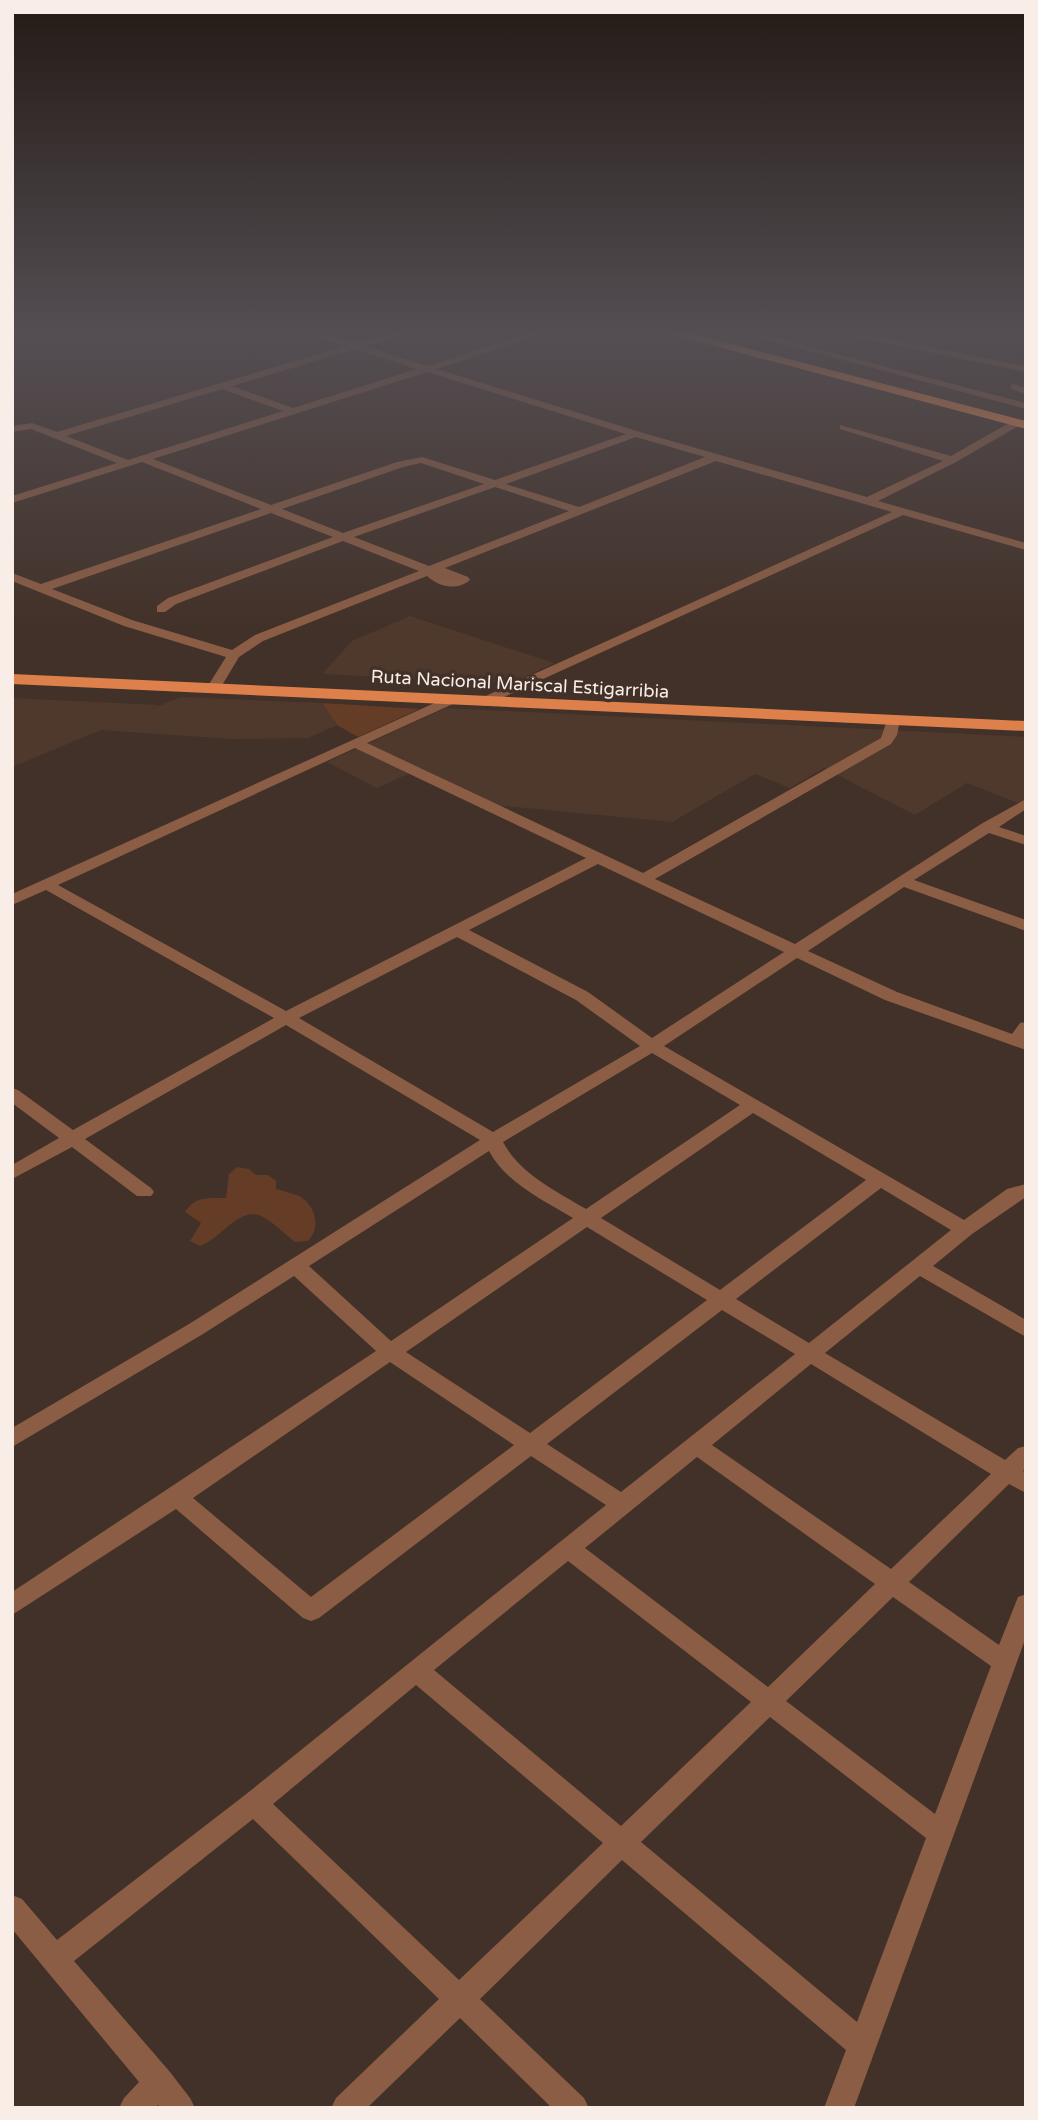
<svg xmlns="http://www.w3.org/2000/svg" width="1038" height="2120" font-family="'Varela Round',sans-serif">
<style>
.built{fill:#4f392d}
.green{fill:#653c26}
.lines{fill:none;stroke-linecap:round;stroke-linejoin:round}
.minor{fill:#8b5d45;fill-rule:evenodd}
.major{fill:#de804c;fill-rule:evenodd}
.highway{fill:#fe8e4d;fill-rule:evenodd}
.labels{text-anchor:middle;stroke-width:7;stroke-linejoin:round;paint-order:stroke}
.far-street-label{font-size:18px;fill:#f9ede8;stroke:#423128}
</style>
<rect width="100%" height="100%" fill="#423128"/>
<g class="built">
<path d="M410 616 554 663 511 684 322 674 352 641Z"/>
<path d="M180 697 322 703 337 725 308 738 233 739 101 730 12 767V698L159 705 152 709Z"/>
<path d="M446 708 1026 737V806L967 783 915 815 824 768 790 788 755 774 672 822 495 805 421 768 377 788 327 762Z"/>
</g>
<g class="green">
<path d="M322 703 419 709 358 737 337 725Z"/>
<path d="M237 1167 249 1169 256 1175H268L276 1181V1189C283 1191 292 1193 299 1196 316 1205 321 1228 308 1241L295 1242C285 1234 274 1223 263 1217 240 1204 221 1239 200 1246L190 1241 201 1223 185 1212C195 1196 208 1198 226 1198L229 1174Z"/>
</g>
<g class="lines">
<g class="minor">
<path d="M301 331H315L355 343 403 331V335L365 346 427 366 538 331H551L437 369 640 432 867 497 943 461 840 429V425L951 456 1014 420H1022V424L956 462 878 501 1026 543V550L903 515 484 706 477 702 479 699 892 512 716 461 445 568 468 577 470 580C457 591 439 587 427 576L263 641 239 657 218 692 213 693 206 689 226 657 124 626 12 581V573L41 584 261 509 142 462 12 503V496L117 463 31 429 12 432V426L32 423 57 432 345 346ZM355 349 417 369 293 408 232 386ZM427 372 626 434 495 480 422 457 397 462 271 505 153 459ZM222 389 283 411 128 460 66 436ZM636 437 705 457 579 507 506 484ZM421 463 484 484 343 533 282 509 403 467ZM495 487 569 511 429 566 354 537ZM271 513 333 537 168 598 157 606V612H165L176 604 343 541 419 571 255 635 232 650 132 620 52 589Z"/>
<path d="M735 331H750L1026 403V409Z"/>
<path d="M828 331H846L1026 366V372Z"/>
<path d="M1014 384 1026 388V394L1011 389V385Z"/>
<path d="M450 696 455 697V703L367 743 643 873 881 738 888 717H898L900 720 897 735 891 744 655 879 795 944 981 824 1026 799V809L999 827 1026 836V845L989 833 914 880 1026 920V931L904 887 808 951 897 992 1012 1034 1020 1023 1026 1022V1050L885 1000 797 958 664 1046 964 1220 1007 1189 1026 1184V1197L972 1234 933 1266 1026 1320V1337L920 1276 825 1353 1005 1460 1018 1448 1026 1446V1468L1023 1471 1026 1473V1493L1009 1484 909 1582 999 1645 1018 1597 1026 1594V1637L854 2108H824L846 2050 622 1860 480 1999 584 2098 589 2108H552L460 2018 367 2108H331L336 2098 439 1999 253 1819 74 1961 170 2072 190 2098 195 2108H161L158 2105 155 2108H119L124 2098 139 2082 12 1929V1895L22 1899 57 1940 245 1795 606 1505 531 1456 319 1618 311 1621 303 1618 176 1509 12 1615V1592L376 1351 294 1276 203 1334 12 1447V1428L189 1324 480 1140 286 1025 85 1139 151 1188 154 1192 151 1196H137L72 1147 12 1179V1165L59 1138 12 1103V1088L18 1090 73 1130 274 1018 46 890 12 905V894ZM355 748 586 858 286 1011 58 885ZM598 864 784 952 652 1038 588 992 469 930ZM457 937 576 1000 640 1046 493 1132 299 1018ZM652 1053 740 1105 586 1209C556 1191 520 1174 503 1142ZM753 1113 866 1180 720 1290 601 1218ZM489 1151C506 1183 543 1200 573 1218L391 1341 309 1266ZM881 1188 951 1230 809 1343 736 1299ZM587 1227 707 1300 530 1433 406 1352ZM722 1310 795 1354 621 1492 547 1444ZM390 1362 514 1445 311 1597 193 1498ZM811 1364 991 1474 891 1569 712 1445ZM697 1457 875 1584 768 1687 585 1548ZM568 1561 751 1702 621 1826 434 1670ZM893 1597 991 1666 935 1814 786 1701ZM416 1685 603 1843 459 1980 273 1804ZM770 1717 926 1838 857 2022 641 1842Z"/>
</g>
<path class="major" d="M12 674 1026 721V731L12 684Z"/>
<path class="highway" d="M665 331H682L1026 421V429L666 333Z"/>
</g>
<linearGradient id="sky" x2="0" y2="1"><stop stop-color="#241b16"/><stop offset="0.53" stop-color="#544e53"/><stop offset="1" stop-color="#544e53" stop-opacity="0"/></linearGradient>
<rect width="1038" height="628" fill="url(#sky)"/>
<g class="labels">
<g class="far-street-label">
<text transform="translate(520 684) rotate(3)" y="6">Ruta Nacional Mariscal Estigarribia</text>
</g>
</g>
<rect width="1038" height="2120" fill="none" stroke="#f9ede8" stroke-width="28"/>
</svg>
